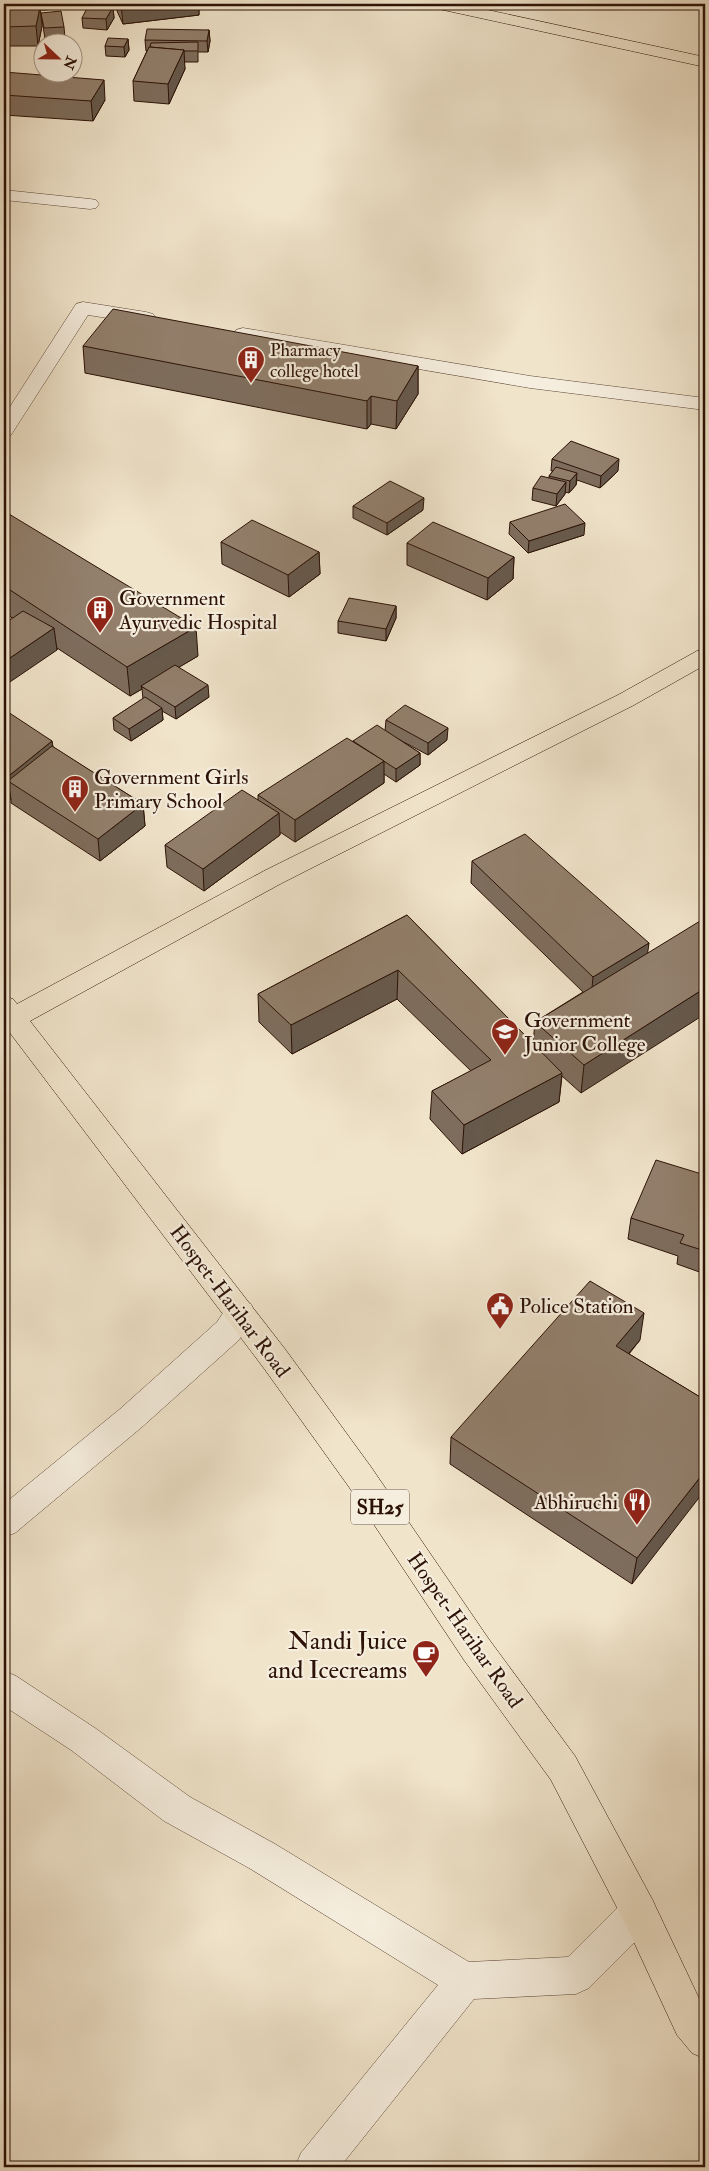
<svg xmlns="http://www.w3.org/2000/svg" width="709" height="2171" font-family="'IM FELL Double Pica',serif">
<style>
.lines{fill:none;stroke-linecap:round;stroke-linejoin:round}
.minor-casing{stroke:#5d4637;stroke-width:1}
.major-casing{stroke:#2c1206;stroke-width:1}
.minor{fill:#f5eddd;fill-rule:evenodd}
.major{fill:#f0e4cb;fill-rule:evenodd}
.wall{fill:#7e6d5d;stroke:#2c1206}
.shaded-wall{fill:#66594c;stroke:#2c1206}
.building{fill:#927f6c;stroke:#2c1206}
.labels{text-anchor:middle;stroke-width:4.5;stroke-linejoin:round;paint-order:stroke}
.far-poi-label{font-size:18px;fill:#2c1206;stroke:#f5eddd;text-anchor:start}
.shield{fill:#f5eddd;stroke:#685446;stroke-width:1}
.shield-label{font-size:20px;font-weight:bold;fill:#2c1206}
.poi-label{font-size:21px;fill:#2c1206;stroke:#f5eddd;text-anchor:start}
.street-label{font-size:21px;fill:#2c1206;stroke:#f5eddd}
.near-poi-label{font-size:25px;fill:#2c1206;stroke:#f5eddd;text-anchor:end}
</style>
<rect width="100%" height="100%" fill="#f0e4cb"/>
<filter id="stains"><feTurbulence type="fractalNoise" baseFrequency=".004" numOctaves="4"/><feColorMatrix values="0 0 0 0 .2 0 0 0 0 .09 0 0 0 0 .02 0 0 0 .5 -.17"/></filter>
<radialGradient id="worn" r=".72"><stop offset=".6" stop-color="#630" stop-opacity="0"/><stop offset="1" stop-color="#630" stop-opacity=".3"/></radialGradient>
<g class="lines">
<defs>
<g id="minor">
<path d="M4 190 90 199 96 200 99 204 96 208 90 209 4 200Z"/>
<path d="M83 302 146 312 153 314 156 318 153 322 146 324 88 315 11 435 4 437V416L76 304Z"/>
<path d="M243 328 530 376 705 398V410L530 388 236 338 233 334 236 330Z"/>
<path d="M240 1301 251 1304 255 1313 239 1340 142 1427 15 1533 4 1537V1504L120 1409 217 1322 229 1304Z"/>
<path d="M4 1671 16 1676 95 1728 190 1797 275 1844 469 1962 568 1957 626 1899 639 1894 652 1899 657 1912 652 1925 589 1988 576 1994 474 1999 340 2167H295L301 2153 438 1985 249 1868 164 1821 71 1750 4 1706Z"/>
</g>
<g id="major">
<path d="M17 4H62L60 7 54 9 4 15V5Z"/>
<path d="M431 4H460L705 57V67L439 9 433 7Z"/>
<path d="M705 649V665L634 705 282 883 30 1021 285 1349 371 1467 488 1638 575 1756 652 1899 705 2011V2059L692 2053 677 2035 626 1925 551 1780 464 1660 349 1487 263 1367 4 1025V996L13 999 17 1004 264 871 618 695 697 651Z"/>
</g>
</defs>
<use href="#minor" class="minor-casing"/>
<use href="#major" class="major-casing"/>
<use href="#minor" class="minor"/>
<use href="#major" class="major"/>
</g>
<g class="wall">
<path d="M117 4H199V15L123 24 117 11Z"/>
<path d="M4 7 42 26 38 46H4Z"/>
<path d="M113 7 114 18 107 30 83 28 82 18Z"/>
<path d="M41 13 64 27 65 38 45 39Z"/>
<path d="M209 30 210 41 208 52H198V62H184L185 69 169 104 134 101 133 81 147 51H146L145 40Z"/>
<path d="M128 39 129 50 125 57 106 56 105 46Z"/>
<path d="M4 72 105 100 93 121 4 115Z"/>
<path d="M83 346 418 366V394L396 429 371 424 367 429 85 373Z"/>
<path d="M552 459 618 471 600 488 577 480 576 485 569 493 565 492V494L556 506 532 500 533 488 549 478V476L553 471H551Z"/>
<path d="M353 506 423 510 387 535 353 518Z"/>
<path d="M4 511 198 656 179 667 209 697 176 719 162 711 163 720 131 741 114 730 113 718 143 699 142 689 130 696 57 648V650L4 612Z"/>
<path d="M510 522 584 535 528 553 509 534Z"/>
<path d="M221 542 319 552 320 574 289 597 222 564Z"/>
<path d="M407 543 514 557 513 579 487 600 407 565Z"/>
<path d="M396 606V618L386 641 338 633V621Z"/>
<path d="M4 715 52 741 53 747 143 804 145 826 100 861 11 803V799L8 801 4 799Z"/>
<path d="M386 720 447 740 428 755 398 739 420 753V765L396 782 384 774V783L295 842 280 832V835L204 891 167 867 165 845 258 800V795L353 741 385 731Z"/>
<path d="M472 861 649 943 581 1093 562 1076 559 1102 462 1154 430 1119 432 1091 471 1071 397 999 292 1054 259 1022 258 994 407 915 533 1044 535 1022 583 992 471 883Z"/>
<path d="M705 1175V1274L677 1264 678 1256 628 1239 631 1218Z"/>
<path d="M640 1340 629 1354 705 1400 632 1584 450 1464 451 1437Z"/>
</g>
<g class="shaded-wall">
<path d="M121 4H199V15L123 24Z"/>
<path d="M40 7 42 26 38 46 36 26Z"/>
<path d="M113 7 114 18 107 30 106 19Z"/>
<path d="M209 30 210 41 208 52 207 41Z"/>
<path d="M128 39 129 50 125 57 124 47Z"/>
<path d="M184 50 185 69 169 104 168 84Z"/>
<path d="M104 80 105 100 93 121 91 101Z"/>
<path d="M418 366V394L396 429 397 401Z"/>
<path d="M371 396V424L367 429V401Z"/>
<path d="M619 459 618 471 600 488 601 476Z"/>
<path d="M577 473 576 485 569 493 570 481Z"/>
<path d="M566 482 565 494 556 506 557 494Z"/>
<path d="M424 498 423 510 387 535V523Z"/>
<path d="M585 523 584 535 528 553 529 541Z"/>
<path d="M319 552 320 574 289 597 288 575Z"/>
<path d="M514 557 513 579 487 600 488 578Z"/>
<path d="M396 606V618L386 641V629Z"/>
<path d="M196 627 198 656 144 688 141 686 142 689 130 696 127 667Z"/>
<path d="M54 628 57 650 4 686V662Z"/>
<path d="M208 685 209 697 176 719 175 707Z"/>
<path d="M162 708 163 720 131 741 129 729Z"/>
<path d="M448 728 447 740 428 755V743Z"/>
<path d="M52 741 55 763 8 781 11 799 8 801 5 779Z"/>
<path d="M420 753V765L396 782V769Z"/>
<path d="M384 761V783L295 842V820Z"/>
<path d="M143 804 145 826 100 861 98 839Z"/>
<path d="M279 813 280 835 204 891 203 869Z"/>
<path d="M649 943 646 965 591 999 593 977Z"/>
<path d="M398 970 397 999 292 1054 291 1025Z"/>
<path d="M705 988V1014L581 1093 584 1065Z"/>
<path d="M562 1073 559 1102 462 1154 464 1125Z"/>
<path d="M644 1313 640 1340 612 1373 616 1346Z"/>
<path d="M705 1471V1490L632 1584 637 1558Z"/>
</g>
<g class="building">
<path d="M88 6 113 7 106 19 82 18Z"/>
<path d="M4 7H40L36 26 4 27Z"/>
<path d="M61 11 64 27 44 28 41 13Z"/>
<path d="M147 29 209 30 207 41 145 40Z"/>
<path d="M108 38 128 39 124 47 105 46Z"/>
<path d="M198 42V51H184V50L150 47 151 43Z"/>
<path d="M149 47 184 50 168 84 133 81Z"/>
<path d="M4 72 104 80 91 101 4 95Z"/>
<path d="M113 309 418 366 397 401 371 396 367 401 83 346Z"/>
<path d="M571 441 619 459 601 476 552 459Z"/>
<path d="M556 467 577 473 570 481 549 476Z"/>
<path d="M541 476 566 482 557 494 533 488Z"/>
<path d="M390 481 424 498 387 523 353 506Z"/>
<path d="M565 504 585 523 529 541 510 522Z"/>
<path d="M4 511 196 627 127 667 4 586Z"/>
<path d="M252 520 319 552 288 575 221 542Z"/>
<path d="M433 522 514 557 488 578 407 543Z"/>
<path d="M349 598 396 606 386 629 338 621Z"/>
<path d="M23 611 54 628 4 662V624Z"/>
<path d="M175 665 208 685 175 707 141 686Z"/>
<path d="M145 697 162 708 129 729 113 718Z"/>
<path d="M405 705 448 728 428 743 386 720Z"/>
<path d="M8 712 52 741 5 779H4V715Z"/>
<path d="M377 725 420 753 396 769 353 741Z"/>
<path d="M347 738 384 761 295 820 258 795Z"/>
<path d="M52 746 143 804 98 839 8 781Z"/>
<path d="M242 790 279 813 203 869 165 845Z"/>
<path d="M525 834 649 943 593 977 472 861Z"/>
<path d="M407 915 562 1073 464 1125 432 1091 491 1060 398 970 291 1025 258 994Z"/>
<path d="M705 918V988L584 1065 535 1022Z"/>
<path d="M656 1160 705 1175V1251L680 1243 684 1235 631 1218Z"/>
<path d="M590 1281 644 1313 616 1346 705 1400V1471L637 1558 451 1437Z"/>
</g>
<defs>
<symbol id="building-pin" viewBox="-11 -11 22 30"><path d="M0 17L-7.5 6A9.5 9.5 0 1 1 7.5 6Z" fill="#8f2418" stroke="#f5eddd"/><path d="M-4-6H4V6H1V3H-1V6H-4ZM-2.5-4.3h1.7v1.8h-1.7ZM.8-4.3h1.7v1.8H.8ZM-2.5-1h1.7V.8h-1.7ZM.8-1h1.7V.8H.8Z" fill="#fff"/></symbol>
<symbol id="university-pin" viewBox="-11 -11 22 30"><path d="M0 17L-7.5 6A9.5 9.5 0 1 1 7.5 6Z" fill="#8f2418" stroke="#f5eddd"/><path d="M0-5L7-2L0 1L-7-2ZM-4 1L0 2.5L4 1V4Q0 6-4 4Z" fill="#fff"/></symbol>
<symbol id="civic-pin" viewBox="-11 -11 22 30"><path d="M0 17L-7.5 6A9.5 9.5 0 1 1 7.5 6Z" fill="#8f2418" stroke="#f5eddd"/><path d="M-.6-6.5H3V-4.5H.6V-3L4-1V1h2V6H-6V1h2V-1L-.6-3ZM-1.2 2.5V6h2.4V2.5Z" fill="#fff"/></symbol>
<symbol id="restaurant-pin" viewBox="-11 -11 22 30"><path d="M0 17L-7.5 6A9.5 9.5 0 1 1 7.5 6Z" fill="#8f2418" stroke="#f5eddd"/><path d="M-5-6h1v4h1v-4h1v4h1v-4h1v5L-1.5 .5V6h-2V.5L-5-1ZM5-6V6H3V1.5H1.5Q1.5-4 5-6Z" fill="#fff"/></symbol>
<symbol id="cafe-pin" viewBox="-11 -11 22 30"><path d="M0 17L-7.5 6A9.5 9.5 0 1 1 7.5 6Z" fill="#8f2418" stroke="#f5eddd"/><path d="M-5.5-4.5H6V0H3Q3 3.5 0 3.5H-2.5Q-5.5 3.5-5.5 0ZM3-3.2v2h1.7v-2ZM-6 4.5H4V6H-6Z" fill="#fff"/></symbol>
</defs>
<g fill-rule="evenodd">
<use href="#building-pin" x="235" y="344" width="32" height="43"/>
<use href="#building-pin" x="84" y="594" width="32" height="43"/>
<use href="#building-pin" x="59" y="773" width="32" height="43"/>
<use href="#university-pin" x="489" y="1016" width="32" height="43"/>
<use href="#civic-pin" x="484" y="1290" width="32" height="43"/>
<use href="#restaurant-pin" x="621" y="1486" width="32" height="43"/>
<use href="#cafe-pin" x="410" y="1638" width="32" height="43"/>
</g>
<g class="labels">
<g class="far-poi-label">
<text x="270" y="356">Pharmacy<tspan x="270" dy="21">college hotel</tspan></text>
</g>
<rect class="shield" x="351" y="1489.5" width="58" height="35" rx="4"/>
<g class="shield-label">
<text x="380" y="1514">SH25</text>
</g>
<g class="poi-label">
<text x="119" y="605">Government<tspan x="119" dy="24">Ayurvedic Hospital</tspan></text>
<text x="94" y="784">Government Girls<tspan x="94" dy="24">Primary School</tspan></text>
<text x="524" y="1027">Government<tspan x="524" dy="24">Junior College</tspan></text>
<text x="519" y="1313">Police Station</text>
<text x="618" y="1509" text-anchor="end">Abhiruchi</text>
</g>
<g class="street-label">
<text transform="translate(230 1301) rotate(53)" y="7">Hospet-Harihar Road</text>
<text transform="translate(465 1630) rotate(55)" y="7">Hospet-Harihar Road</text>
</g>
<g class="near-poi-label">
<text x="407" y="1649">Nandi Juice<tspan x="407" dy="29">and Icecreams</tspan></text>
</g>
</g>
<rect width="709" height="2171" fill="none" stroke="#f0e4cb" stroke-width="20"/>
<rect x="5" y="5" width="699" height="2161" fill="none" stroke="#2c1206" stroke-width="2.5"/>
<rect x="10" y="10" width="689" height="2151" fill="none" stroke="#2c1206"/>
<g transform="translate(58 58) rotate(112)"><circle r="24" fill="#f5eddd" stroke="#a59587"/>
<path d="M0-4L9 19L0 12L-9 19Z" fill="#8f2418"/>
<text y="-8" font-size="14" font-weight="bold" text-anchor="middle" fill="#2c1206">N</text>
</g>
<rect width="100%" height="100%" filter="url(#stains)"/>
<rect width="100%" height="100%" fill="url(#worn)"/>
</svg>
